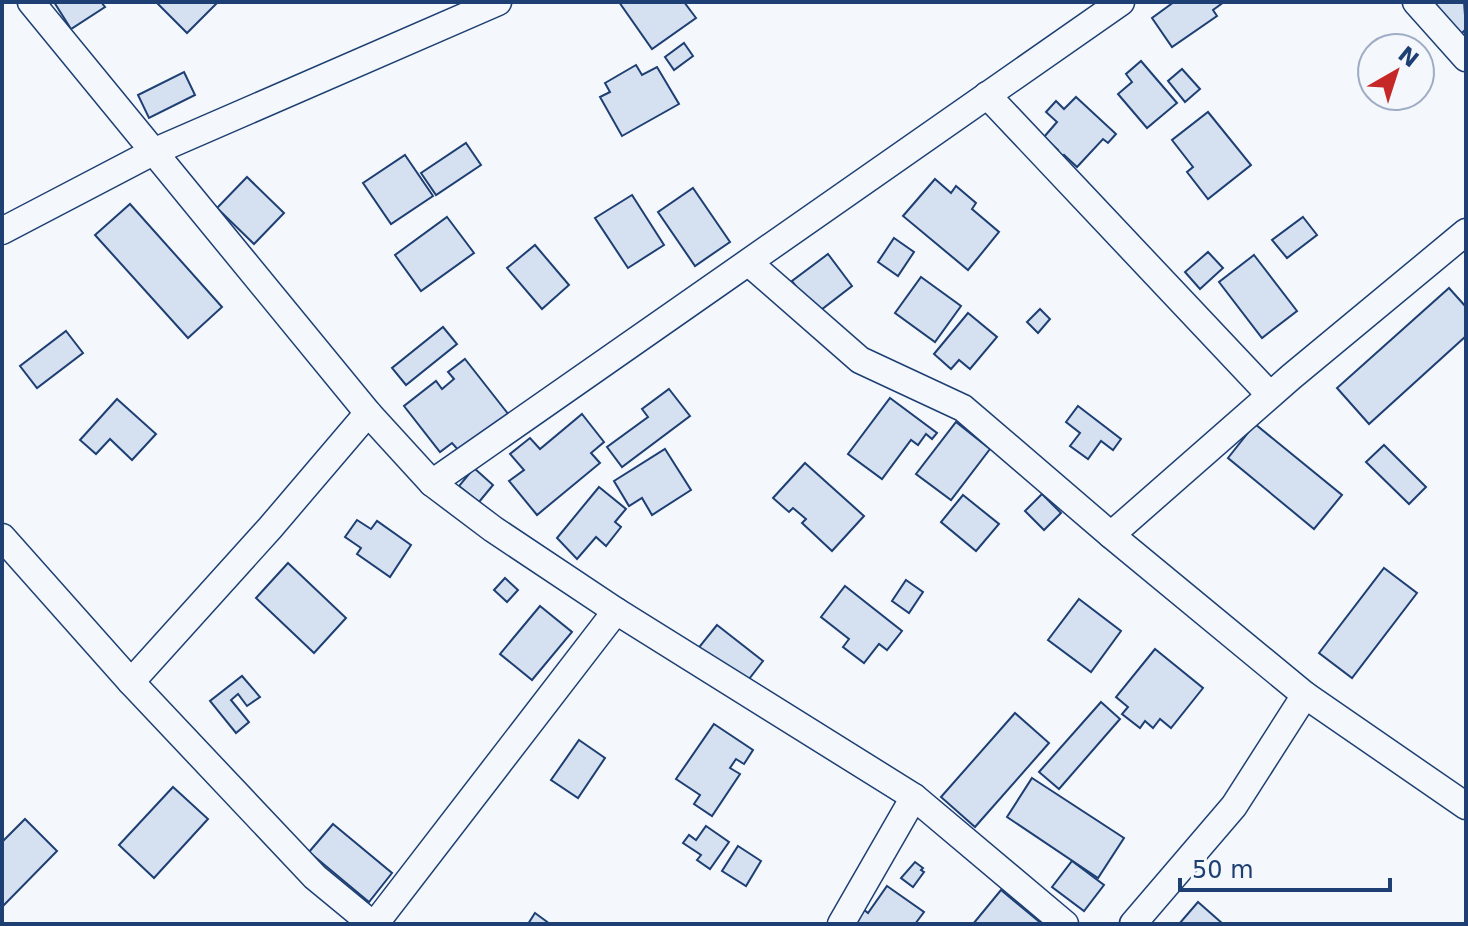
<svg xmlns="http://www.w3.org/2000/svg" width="1468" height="926" font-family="'DejaVu Sans',sans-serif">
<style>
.building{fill:#d5e0f0;stroke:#1d3f73;stroke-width:2}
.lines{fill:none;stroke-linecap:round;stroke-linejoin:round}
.minor-casing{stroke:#1d3f73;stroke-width:29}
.minor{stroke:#f4f7fb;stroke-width:26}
</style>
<rect width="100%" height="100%" fill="#f4f7fb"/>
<g class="building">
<path d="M54 2H101L105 7 71 29Z"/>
<path d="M156 2H216L217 3 187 33Z"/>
<path d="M619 2H684L696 18 652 49Z"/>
<path d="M1174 2H1224L1213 10 1217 16 1172 47 1152 18Z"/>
<path d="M1428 2H1464L1466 29 1461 34Z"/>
<path d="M684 43 693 56 674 70 665 57Z"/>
<path d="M1141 61 1177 103 1147 128 1118 94 1132 82 1126 74Z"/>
<path d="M636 65 642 75 657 67 679 104 622 136 600 97 610 92 605 83Z"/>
<path d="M1182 69 1200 89 1185 102 1168 81Z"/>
<path d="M184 72 195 95 149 118 138 95Z"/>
<path d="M1076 97 1116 134 1108 143 1103 139 1077 167 1064 155 1059 160 1053 155 1058 150 1044 137 1057 122 1046 112 1056 101 1064 109Z"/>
<path d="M1208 112 1251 165 1208 199 1187 172 1193 167 1172 140Z"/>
<path d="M466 143 481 165 436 195 421 173Z"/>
<path d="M405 155 433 196 391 224 363 183Z"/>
<path d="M247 177 284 213 254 244 217 208Z"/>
<path d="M935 179 951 193 956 186 976 203 972 209 999 232 968 270 903 216Z"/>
<path d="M693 188 730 242 695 266 658 212Z"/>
<path d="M632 195 664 245 628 268 595 218Z"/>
<path d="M130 204 222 307 188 338 95 235Z"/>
<path d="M447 217 474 253 421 291 395 255Z"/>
<path d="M1303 217 1317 235 1287 258 1272 240Z"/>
<path d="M894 238 914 252 898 276 878 262Z"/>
<path d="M535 245 569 285 542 309 507 268Z"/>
<path d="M1208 252 1223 268 1200 289 1185 272Z"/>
<path d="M828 254 852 286 817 313 792 281Z"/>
<path d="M1254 255 1297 311 1262 338 1219 282Z"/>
<path d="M921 277 961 306 935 342 895 313Z"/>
<path d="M1449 288 1466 307V336L1369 424 1337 388Z"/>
<path d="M1040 309 1050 319 1038 333 1027 322Z"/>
<path d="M968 313 997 337 970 369 959 360 951 369 934 354Z"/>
<path d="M443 327 457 344 406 385 392 368Z"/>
<path d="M66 331 83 353 37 388 20 366Z"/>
<path d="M465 359 509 415 461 453 452 443 440 452 404 406 436 381 442 389 454 379 448 372Z"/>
<path d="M669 389 690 416 622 467 607 447 648 417 642 409Z"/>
<path d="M890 398 937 433 932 439 926 434 918 445 911 440 882 479 848 454Z"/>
<path d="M117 399 156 434 132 460 110 439 96 454 80 440Z"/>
<path d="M1078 406 1121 439 1113 450 1101 441 1088 459 1070 446 1080 433 1066 422Z"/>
<path d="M582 414 604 442 591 453 600 463 537 515 509 481 524 470 510 454 530 438 540 449Z"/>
<path d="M956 422 990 449 951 500 916 474Z"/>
<path d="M1255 424 1342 495 1314 529 1228 458Z"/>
<path d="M1384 445 1426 487 1409 504 1366 462Z"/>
<path d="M665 449 691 490 652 515 642 498 629 506 614 481Z"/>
<path d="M805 463 864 516 832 551 802 523 806 519 793 508 789 512 773 498Z"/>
<path d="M474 468 493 485 479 502 459 486Z"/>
<path d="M599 487 626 509 615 522 621 527 606 546 596 537 577 559 557 538Z"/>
<path d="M1042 494 1061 513 1044 530 1025 511Z"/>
<path d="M963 495 999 524 976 551 941 522Z"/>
<path d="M357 520 371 529 377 521 411 545 390 577 357 554 361 548 345 537Z"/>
<path d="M288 563 346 618 314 653 256 598Z"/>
<path d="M1384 568 1417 593 1352 678 1319 653Z"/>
<path d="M505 578 518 590 507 602 494 590Z"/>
<path d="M906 580 923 592 909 613 892 601Z"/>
<path d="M845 586 902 631 887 650 879 644 864 663 843 647 849 639 821 617Z"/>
<path d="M1079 599 1121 631 1091 672 1048 640Z"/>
<path d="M540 606 572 632 532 680 500 654Z"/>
<path d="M717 625 763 661 742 688 696 651Z"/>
<path d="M1155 649 1203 688 1171 728 1160 719 1153 728 1145 721 1140 728 1122 714 1128 707 1116 697Z"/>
<path d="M242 676 260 697 247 706 238 694 231 700 249 722 236 733 210 701Z"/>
<path d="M1101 702 1120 719 1059 789 1039 772Z"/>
<path d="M1015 713 1049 743 975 827 941 797Z"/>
<path d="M714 724 753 750 744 764 736 759 730 768 740 774 712 816 694 804 700 795 676 779Z"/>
<path d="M579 740 605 758 578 798 551 780Z"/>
<path d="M1032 778 1124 838 1098 878 1007 817Z"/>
<path d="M173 787 208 819 154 878 119 845Z"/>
<path d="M25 819 57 851 2 907V842Z"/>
<path d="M333 824 392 873 369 902 309 852Z"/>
<path d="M706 826 729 842 710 869 697 860 701 855 683 843 689 835 696 840Z"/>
<path d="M738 846 761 861 746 886 722 871Z"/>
<path d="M1072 861 1104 885 1084 911 1052 887Z"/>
<path d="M915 862 923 868 921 870 924 872 913 887 901 878Z"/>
<path d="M887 886 924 912 915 924H860L855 920 863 909 868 913Z"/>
<path d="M1001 890 1042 924H973Z"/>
<path d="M1198 902 1223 924H1179Z"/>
<path d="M535 913 550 924H528Z"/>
</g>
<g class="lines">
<defs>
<g id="minor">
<path d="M31 2 368 413 432 483 493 529 616 611 914 797 1065 924"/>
<path d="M1416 2 1466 58"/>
<path d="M987 95 1270 395"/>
<path d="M2 231 153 152 498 2"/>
<path d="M749 263 860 360 963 408 1111 535 1305 695 1466 806"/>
<path d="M432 483 1121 2"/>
<path d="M1111 535 1291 377 1466 232"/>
<path d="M2 537 131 682 315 877 372 924"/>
<path d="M131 682 270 528 368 413"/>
<path d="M375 924 616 611"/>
<path d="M841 924 914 797"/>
<path d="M1133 924 1234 806 1305 695"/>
</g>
</defs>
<use href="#minor" class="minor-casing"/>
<use href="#minor" class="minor"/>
</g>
<rect width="1468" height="926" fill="none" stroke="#1d3f73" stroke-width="8"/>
<g transform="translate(1396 72) rotate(39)"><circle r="38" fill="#f4f7fb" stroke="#9eadc5" stroke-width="2"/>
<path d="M0-6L14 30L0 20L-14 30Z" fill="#c62828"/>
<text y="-12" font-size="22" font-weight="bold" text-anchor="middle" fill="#1d3f73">N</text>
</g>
<path d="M1180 878v12h210v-12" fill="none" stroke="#1d3f73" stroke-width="4"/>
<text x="1192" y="878" font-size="24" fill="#1d3f73" stroke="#f4f7fb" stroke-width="6" paint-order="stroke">50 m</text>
</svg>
